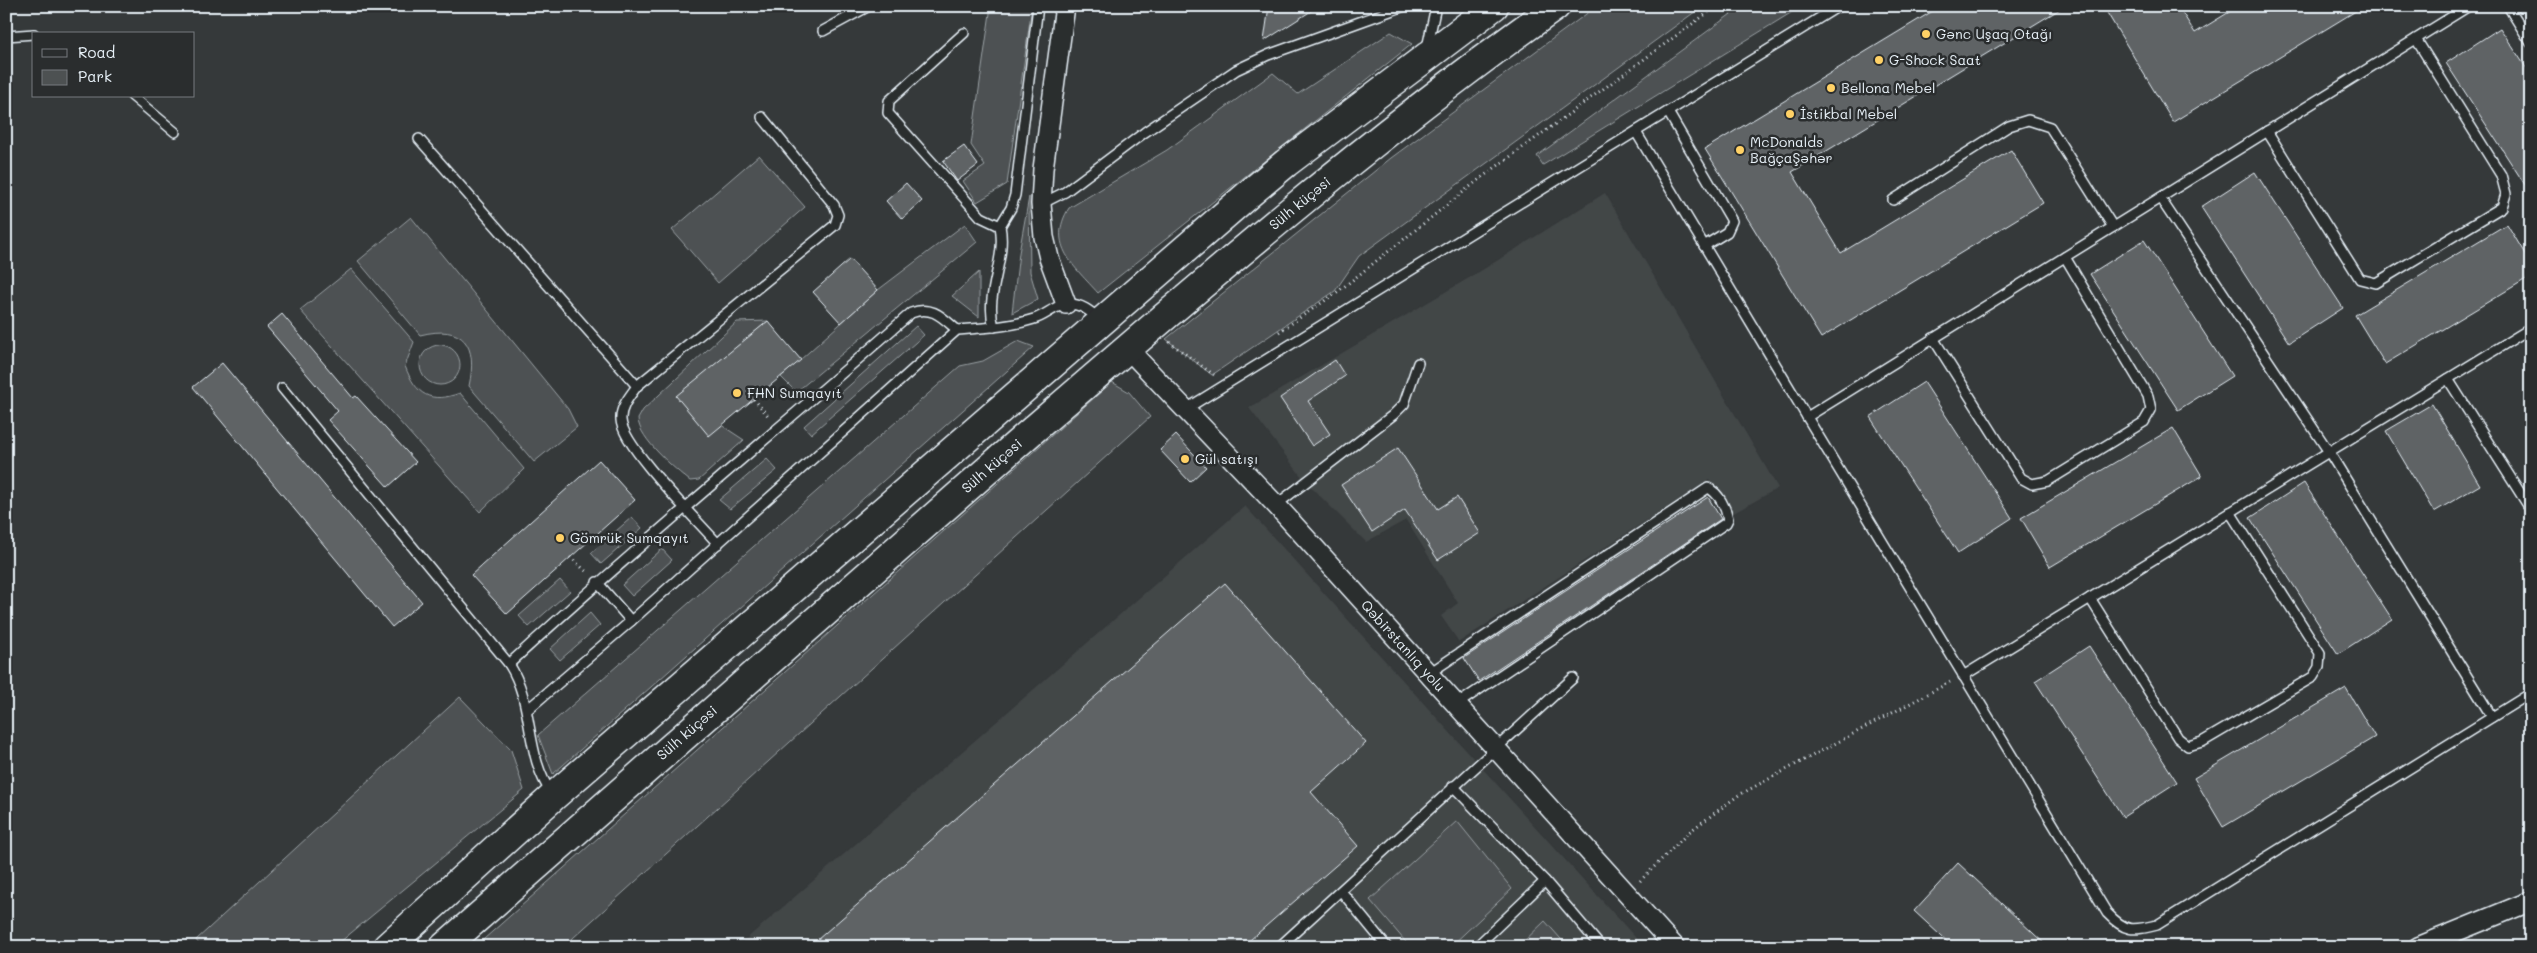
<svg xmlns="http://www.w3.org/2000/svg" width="2537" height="953" font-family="Mali,sans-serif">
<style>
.built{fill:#424647}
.green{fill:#4d5152;stroke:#9aa1a5}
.building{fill:#5f6365;stroke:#e8f1f8}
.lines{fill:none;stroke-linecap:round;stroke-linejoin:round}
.lane-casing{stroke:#e8f1f8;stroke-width:12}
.street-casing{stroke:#e8f1f8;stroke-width:22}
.highway-casing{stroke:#e8f1f8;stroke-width:31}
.path{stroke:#e8f1f8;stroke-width:3;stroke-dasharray:1 4;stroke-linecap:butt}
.lane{stroke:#2a2d2e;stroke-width:9}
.street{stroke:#2a2d2e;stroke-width:19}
.highway{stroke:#2a2d2e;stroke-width:28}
.poi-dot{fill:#ffd166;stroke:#2a2d2e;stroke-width:2}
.labels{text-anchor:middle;stroke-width:5;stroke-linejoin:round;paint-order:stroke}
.poi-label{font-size:14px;fill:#e8f1f8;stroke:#2a2d2e;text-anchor:start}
.street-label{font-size:14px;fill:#e8f1f8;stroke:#2a2d2e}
</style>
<rect width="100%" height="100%" fill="#35393a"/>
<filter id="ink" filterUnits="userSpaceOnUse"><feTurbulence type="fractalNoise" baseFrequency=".02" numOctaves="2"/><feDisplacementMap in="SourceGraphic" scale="10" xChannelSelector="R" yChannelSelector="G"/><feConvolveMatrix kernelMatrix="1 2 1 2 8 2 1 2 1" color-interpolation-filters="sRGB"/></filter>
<g filter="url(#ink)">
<g class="built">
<path d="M1605 193 1778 488 1732 514 1709 480 1459 642 1441 616 1458 603 1406 520 1366 542 1305 481 1249 408 1479 272Z"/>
<path d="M1245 506 1644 947H737Z"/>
</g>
<g class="green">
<path d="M991 6H1032L1007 184 977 202 963 181 985 166 971 145Z"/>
<path d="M1597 6H1703L1359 256 1335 291 1212 375 1166 339 1391 158Z"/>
<path d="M1742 6H1802L1543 165 1537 156Z"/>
<path d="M1391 32 1412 44 1098 293C1075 267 1046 245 1069 208L1167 150 1273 73 1298 94Z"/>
<path d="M759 155 805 207 718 283 672 230Z"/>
<path d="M1029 197 1030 272 1038 299 1012 313 1019 253Z"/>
<path d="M411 217 568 409 577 427 534 462 469 386C478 345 464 324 420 335L358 261Z"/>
<path d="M965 224 977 242 796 392 781 377 878 290Z"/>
<path d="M351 269 414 342 405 366C416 395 430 404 460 393L524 469 480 512 300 310Z"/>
<path d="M979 272V317L952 296Z"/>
<path d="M768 321 677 396 744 440 699 480 690 481C675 469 639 439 638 419L643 410 737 322Z"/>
<path d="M916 326 924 335 811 434 804 426Z"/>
<path d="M1018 341 1034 347 553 774 538 735 960 366 983 361Z"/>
<circle cx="440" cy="365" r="20"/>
<path d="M1112 382 1129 392 1150 417 563 947H475Z"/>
<path d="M767 459 777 470 730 509 719 500Z"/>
<path d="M632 517 642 528 601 564 591 553Z"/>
<path d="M662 549 672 560 632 596 622 585Z"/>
<path d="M560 580 570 591 529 627 519 616Z"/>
<path d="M590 613 600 625 560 660 550 649Z"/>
<path d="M460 697 511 750 524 790 334 947H201L196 940Z"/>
<path d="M1457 821 1512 889 1450 947H1410L1370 900Z"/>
<path d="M1545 921 1568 947H1518Z"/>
</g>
<g class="building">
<path d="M1269 6H1319L1264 41Z"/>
<path d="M1941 6H2065L1792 172 1841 253 2011 150 2043 203 1821 338 1705 149Z"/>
<path d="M2103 6H2178L2195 33 2239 6H2364L2173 122Z"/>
<path d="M2500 28 2531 75V194L2446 63Z"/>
<path d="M964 146 978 165 957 181 943 161Z"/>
<path d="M2255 172 2343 308 2289 343 2201 207Z"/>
<path d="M906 183 922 201 902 219 886 201Z"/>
<path d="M2507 224 2531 264V276L2385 364 2355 315Z"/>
<path d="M2144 240 2232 376 2178 410 2090 274Z"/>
<path d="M850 259 878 290 841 323 813 292Z"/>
<path d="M282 314 353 398 356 396 416 462 388 487 328 420 338 411 267 327Z"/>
<path d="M768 321 801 360 709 436 676 396Z"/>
<path d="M1335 360 1345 376 1308 401 1330 434 1312 446 1280 398Z"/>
<path d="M222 363 422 602 392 627 193 387Z"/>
<path d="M1924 382 2012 518 1958 553 1870 417Z"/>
<path d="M2432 404 2480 485 2434 512 2386 431Z"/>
<path d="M2173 428 2202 476 2050 567 2021 518Z"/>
<path d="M1176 435 1206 467 1190 482 1160 450Z"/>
<path d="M1398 448 1438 509 1457 497 1480 533 1438 560 1405 510 1372 532 1341 485Z"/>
<path d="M599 460 635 500 507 614 471 575Z"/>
<path d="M2304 483 2392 619 2338 654 2250 518Z"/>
<path d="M1708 497 1721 519 1479 681 1464 658Z"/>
<path d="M1225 583 1366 743 1311 792 1358 846 1242 947H809Z"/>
<path d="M2089 646 2177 782 2123 817 2035 681Z"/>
<path d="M2346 688 2375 737 2223 827 2194 778Z"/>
<path d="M1958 863 2048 947H1953L1914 911Z"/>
</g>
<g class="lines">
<defs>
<g id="lane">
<path d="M2508 6 2531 43"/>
<path d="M823 31 869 6"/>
<path d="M964 33 889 101 888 113 981 217 1000 226C1007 260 984 294 994 327"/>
<path d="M6 36 34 34"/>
<path d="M1427 48 1436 6"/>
<path d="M132 96 175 132"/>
<path d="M1668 112 1732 221 1727 232 1704 246"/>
<path d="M2267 131 2360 279 2376 283 2502 207 2506 194 2501 175 2416 39"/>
<path d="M1636 132 1807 417 2469 6"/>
<path d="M419 139 637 386"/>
<path d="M2160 198 2329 452 2492 717"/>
<path d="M1893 200 2009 126 2028 120 2050 127 2113 227"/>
<path d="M1041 204 1065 192 1145 132 1236 70 1268 55 1404 6"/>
<path d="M1000 226 1011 208 1015 195 1038 6"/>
<path d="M1933 338 2021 478 2032 484 2048 481 2144 422 2151 410 2148 396 2065 257"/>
<path d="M2448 379 2531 510"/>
<path d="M282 388 509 664C535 704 524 755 552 794"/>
<path d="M1186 409 1839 6"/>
<path d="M1807 417 2107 913C2125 932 2132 931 2157 925L2531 693"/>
<path d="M1276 505 1393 415 1404 404 1418 363"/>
<path d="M718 544C698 521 622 446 621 420 620 407 630 396 637 386L835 225 838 215 834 205 762 117"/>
<path d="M597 582 631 621"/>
<path d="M2090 598 2178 738 2188 746 2202 742 2313 677 2319 667 2320 653 2230 512"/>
<path d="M509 664C640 543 777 431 911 313 932 305 942 317 957 330"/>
<path d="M1428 674 1708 488C1719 493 1726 508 1728 519L1726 523 1456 705"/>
<path d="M1963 676 2531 328"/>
<path d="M527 710 631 621 957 330C983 328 1009 327 1034 319 1046 316 1056 304 1069 304 1081 304 1090 311 1099 319"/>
<path d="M1453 786 1545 881 1601 947"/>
<path d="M1341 891 1387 947"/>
<path d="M1279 947 1573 678"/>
<path d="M1476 947 1545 881"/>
</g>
<g id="street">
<path d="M1065 6 1043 169 1041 204 1044 237 1049 258 1066 304"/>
<path id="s1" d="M1127 348 1276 505 1675 947"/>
<path d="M2418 947 2531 901"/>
</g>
<g id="highway">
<path d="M387 947 554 796 1250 193 1286 163 1494 6"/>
<path id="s2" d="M444 947C640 774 836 601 1033 430 1203 283 1373 136 1556 6"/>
</g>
</defs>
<use href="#lane" class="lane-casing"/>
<use href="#street" class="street-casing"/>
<use href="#highway" class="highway-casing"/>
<g class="path">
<path d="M1279 332 1336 293 1481 178 1717 6"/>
<path d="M1169 342 1214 375"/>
<path d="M754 399 769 417"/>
<path d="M570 557 588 573"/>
<path d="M1640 881 1689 832 1739 795 1950 682"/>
</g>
<use href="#lane" class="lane"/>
<use href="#street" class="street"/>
<use href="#highway" class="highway"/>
</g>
</g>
<g class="poi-dot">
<circle cx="1926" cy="34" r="5"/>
<circle cx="1879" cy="60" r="5"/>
<circle cx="1831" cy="88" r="5"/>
<circle cx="1790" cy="114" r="5"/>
<circle cx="1740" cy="150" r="5"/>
<circle cx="737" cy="393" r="5"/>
<circle cx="1185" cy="459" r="5"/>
<circle cx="560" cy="538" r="5"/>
</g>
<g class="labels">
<g class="poi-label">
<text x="1936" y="39">Gənc Uşaq Otağı</text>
<text x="1889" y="65">G-Shock Saat</text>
<text x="1841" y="93">Bellona Mebel</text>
<text x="1800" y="119">İstikbal Mebel</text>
<text x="1750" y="147">McDonalds<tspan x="1750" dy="16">BağçaŞəhər</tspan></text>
<text x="747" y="398">FHN Sumqayıt</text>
<text x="1195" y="464">Gül satışı</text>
<text x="570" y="543">Gömrük Sumqayıt</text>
</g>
<g class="street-label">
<text dy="5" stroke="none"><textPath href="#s2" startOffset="1134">Sülh küçəsi</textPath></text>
<text dy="5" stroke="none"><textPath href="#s2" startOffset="729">Sülh küçəsi</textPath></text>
<text dy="5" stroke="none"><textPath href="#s1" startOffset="406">Qəbirstanlıq yolu</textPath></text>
<text dy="5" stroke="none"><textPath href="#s2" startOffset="324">Sülh küçəsi</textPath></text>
</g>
</g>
<rect width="2537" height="953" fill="none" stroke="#2a2d2e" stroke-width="25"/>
<rect x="12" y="12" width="2512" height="928" fill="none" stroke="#e8f1f8" stroke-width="2" filter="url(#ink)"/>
<rect x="32" y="32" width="162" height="65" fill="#2a2d2e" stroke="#767b7f"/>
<rect x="42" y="49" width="25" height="8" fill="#2a2d2e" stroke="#767b7f"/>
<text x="78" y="58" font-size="15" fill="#e8f1f8">Road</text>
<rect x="42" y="70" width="25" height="15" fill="#4d5152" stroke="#767b7f"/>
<text x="78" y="82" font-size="15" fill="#e8f1f8">Park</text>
</svg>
